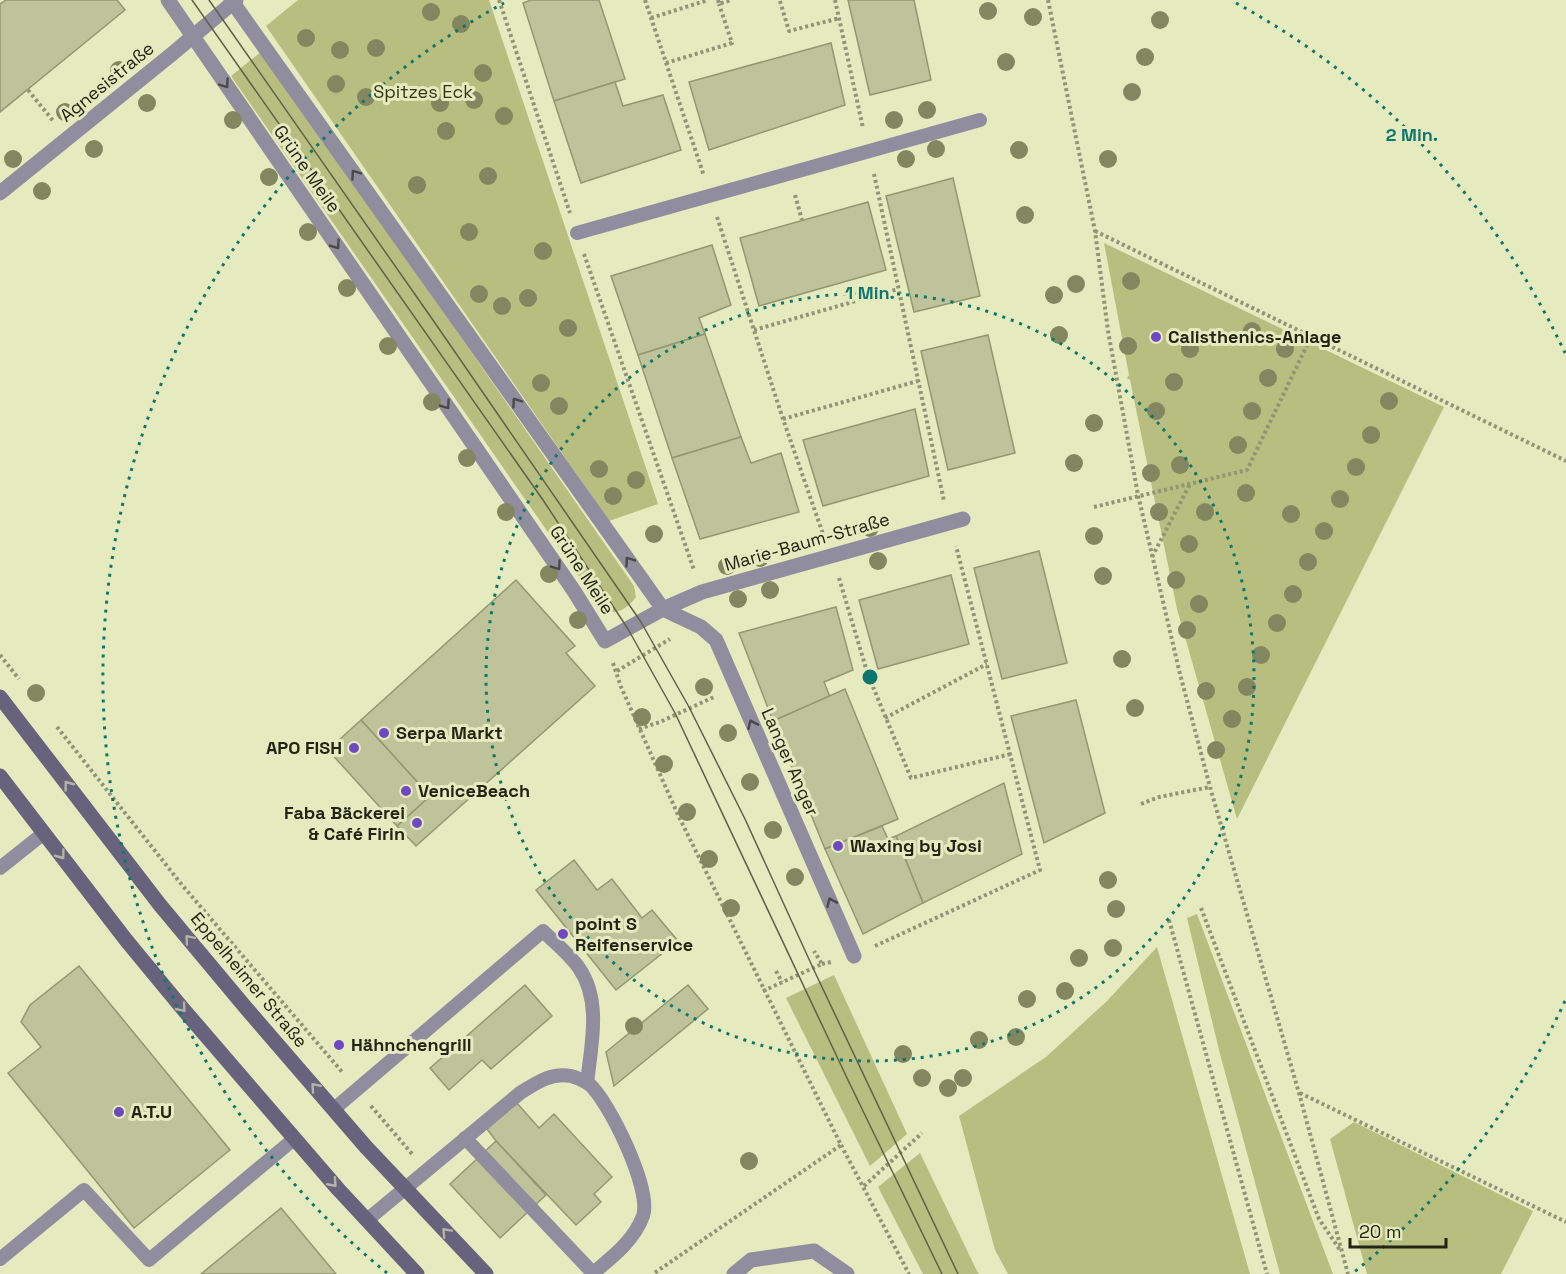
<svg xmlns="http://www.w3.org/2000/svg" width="1566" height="1274" font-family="'Space Grotesk',sans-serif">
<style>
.green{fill:#b7be7f}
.building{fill:#bec399;stroke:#949870;stroke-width:1.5}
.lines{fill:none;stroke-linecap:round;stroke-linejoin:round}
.path{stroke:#919575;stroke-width:4;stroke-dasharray:3 3;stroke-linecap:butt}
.service{stroke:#908d9f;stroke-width:14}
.minor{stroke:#908d9f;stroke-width:15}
.tertiary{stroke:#908d9f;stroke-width:15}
.secondary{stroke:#68637c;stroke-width:15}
.tram{stroke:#5f6249;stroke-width:1.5}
.tree{fill:#83875f}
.oneway{stroke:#494945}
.oneway2{stroke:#b3b5a4}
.ring{fill:none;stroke:#0f766e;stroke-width:3;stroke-dasharray:3 6}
.poi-dot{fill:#6e49c2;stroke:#e5ebbf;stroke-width:2}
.labels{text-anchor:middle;stroke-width:6;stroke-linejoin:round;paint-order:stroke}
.street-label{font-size:18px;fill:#232514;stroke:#e5ebbf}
.park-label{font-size:18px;fill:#323510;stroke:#e5ebbf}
.poi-label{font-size:18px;font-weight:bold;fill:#232514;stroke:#e5ebbf;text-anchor:start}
.centre{fill:#0f766e;stroke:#e5ebbf;stroke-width:3}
.ring-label{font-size:18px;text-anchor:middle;font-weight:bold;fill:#0f766e;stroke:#e5ebbf;stroke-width:6;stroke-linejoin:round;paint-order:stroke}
</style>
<rect width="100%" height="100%" fill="#e5ebbf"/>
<g class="green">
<path d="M298 0H489L658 504 609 521 266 26Z"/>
<path d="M262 51 634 586 636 597C626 610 617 615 602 610L231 76Z"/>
<path d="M1104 243 1444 407 1237 819 1177 609 1130 380 1127 378 1129 375Z"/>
<path d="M1197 914 1333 1274H1280L1220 1054 1187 918Z"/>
<path d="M1157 947 1250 1274H1008L995 1250 959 1116 1046 1057 1107 1001Z"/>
<path d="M834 975 907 1134 870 1166 786 998Z"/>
<path d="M1354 1122 1533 1211 1501 1274H1367L1330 1139Z"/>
<path d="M920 1153 977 1271 979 1274H923L878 1187Z"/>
</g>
<g class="building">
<path d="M6 0H117L125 10 0 112V4Z"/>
<path d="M531 0H599L625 79 554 101 523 3Z"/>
<path d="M848 0H914L931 80 870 95Z"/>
<path d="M831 43 845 105 709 150 689 82Z"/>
<path d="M615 82 623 106 663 95 681 150 581 183 554 101Z"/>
<path d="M953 178 980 296 914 312 886 196Z"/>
<path d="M868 202 886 270 759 306 740 238Z"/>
<path d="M712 245 731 305 699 318 705 334 638 355 611 276Z"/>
<path d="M705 334 741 437 672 458 638 355Z"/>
<path d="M988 335 1015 453 948 470 921 351Z"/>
<path d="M915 409 929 476 823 506 803 440Z"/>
<path d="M741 437 751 463 781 453 799 512 700 539 672 458Z"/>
<path d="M1039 551 1067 663 1002 679 974 568Z"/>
<path d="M951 575 969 644 878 669 859 600Z"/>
<path d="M516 580 575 646 566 653 595 686 416 846 397 826 430 796 361 720Z"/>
<path d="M836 607 853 670 824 682 830 697 773 721 739 633Z"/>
<path d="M845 689 898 819 825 849 773 721Z"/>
<path d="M1076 700 1105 813 1044 843 1011 716Z"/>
<path d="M361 720 430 796 397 826 328 750Z"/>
<path d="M1004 783 1022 854 923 903 896 836Z"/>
<path d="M882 826 888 839 896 836 923 903 863 934 825 849Z"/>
<path d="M574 860 597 890 612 879 642 918 652 910 678 941 616 990 536 890Z"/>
<path d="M79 966 230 1150 134 1228 8 1073 41 1047 21 1022 30 1005Z"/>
<path d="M525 985 552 1016 491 1069 482 1060 449 1090 430 1068Z"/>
<path d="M688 985 708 1009 614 1086 606 1052Z"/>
<path d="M516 1102 539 1128 554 1114 612 1177 594 1194 601 1202 576 1225 496 1141 487 1129Z"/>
<path d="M496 1141 546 1195 500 1238 450 1184Z"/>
<path d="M281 1208 336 1274H201Z"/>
</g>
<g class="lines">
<g class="path">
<path d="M499 0 570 213"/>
<path d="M645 0 704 176"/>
<path d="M718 0 719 4 731 0"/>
<path d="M835 0 863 128"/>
<path d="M1048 0 1095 231 1108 331 1138 495 1180 674 1210 787 1299 1093 1348 1274"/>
<path d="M780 1 789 31 840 18"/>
<path d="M651 18 708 0"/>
<path d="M666 63 732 43 719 4"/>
<path d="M28 90 54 122"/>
<path d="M874 174 944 501"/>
<path d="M795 195 802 220"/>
<path d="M717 217 783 419 823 534"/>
<path d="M1095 231 1566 461"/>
<path d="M584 254 694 570"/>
<path d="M754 330 898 289"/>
<path d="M783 419 918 381"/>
<path d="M1094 507 1247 470 1311 337"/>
<path d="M1152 557 1190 484"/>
<path d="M839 578 868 675 911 778 1011 754"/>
<path d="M0 655 19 679"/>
<path d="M613 663 621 687 679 817 841 1145 653 1274"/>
<path d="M617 671 670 639"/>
<path d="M885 718 987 664"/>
<path d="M57 727 182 885 343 1073"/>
<path d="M639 729 660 722 716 696"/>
<path d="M1141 804 1159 797 1210 787"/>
<path d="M1201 908 1319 1219 1340 1250"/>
<path d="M1169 920 1267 1274"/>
<path d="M875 946 1040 870 956 546"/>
<path d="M822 964 831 962"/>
<path d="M776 971 782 982"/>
<path d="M763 991 822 964 814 951"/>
<path d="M1300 1093 1566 1222"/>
<path d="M371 1106 413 1155"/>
<path d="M841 1145 909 1274"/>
<path d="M864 1186 922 1133"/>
</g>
<g class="service">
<path d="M577 233 980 120"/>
<path d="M0 868 44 833"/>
<path d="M334 1109 543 931C555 943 570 955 579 968 602 1001 591 1046 587 1083"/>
<path d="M465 1138 593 1273"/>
<path d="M367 1220 520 1093C536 1083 551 1072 571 1076 575 1077 584 1081 588 1083 609 1100 652 1190 643 1216 634 1241 611 1258 592 1274"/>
<path d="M0 1259 84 1190 149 1260 294 1139"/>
</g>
<g class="minor">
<path d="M168 0 574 591 605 641 663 609 702 592 963 519"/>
<path d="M231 0 663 609 701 627 716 640 854 956"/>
<path d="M0 193 172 54 236 0"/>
</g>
<path class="tertiary" d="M734 1274 751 1260 814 1251 847 1274"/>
<g class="secondary">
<path d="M0 697 160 905 246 1008 366 1147 486 1274"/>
<path d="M0 776 126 940 183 1009 338 1189 417 1274"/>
</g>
<g class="tram">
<path d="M192 0 543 500 628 629 675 713 847 1078 942 1274"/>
<path d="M209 0 435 323 641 622 689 707 745 819 813 968 958 1274"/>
</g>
</g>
<g class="tree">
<circle cx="988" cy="11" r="9"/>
<circle cx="431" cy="12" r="9"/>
<circle cx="1033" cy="17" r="9"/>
<circle cx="1160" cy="20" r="9"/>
<circle cx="461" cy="24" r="9"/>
<circle cx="306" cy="38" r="9"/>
<circle cx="376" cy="48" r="9"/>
<circle cx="340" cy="50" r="9"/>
<circle cx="1145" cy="57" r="9"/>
<circle cx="1006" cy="62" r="9"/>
<circle cx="119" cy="70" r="9"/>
<circle cx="483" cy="73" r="9"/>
<circle cx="336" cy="84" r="9"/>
<circle cx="1132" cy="92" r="9"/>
<circle cx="366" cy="97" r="9"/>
<circle cx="474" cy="100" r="9"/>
<circle cx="147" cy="103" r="9"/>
<circle cx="440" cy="103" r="9"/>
<circle cx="927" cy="110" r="9"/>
<circle cx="65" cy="112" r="9"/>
<circle cx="504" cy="116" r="9"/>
<circle cx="233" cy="120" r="9"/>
<circle cx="894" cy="120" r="9"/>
<circle cx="446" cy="131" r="9"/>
<circle cx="94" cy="149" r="9"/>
<circle cx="936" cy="149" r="9"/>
<circle cx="1019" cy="150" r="9"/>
<circle cx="13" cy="159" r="9"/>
<circle cx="906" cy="159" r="9"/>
<circle cx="1108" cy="159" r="9"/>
<circle cx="488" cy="176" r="9"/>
<circle cx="269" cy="177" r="9"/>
<circle cx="417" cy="185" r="9"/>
<circle cx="42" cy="191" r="9"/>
<circle cx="1025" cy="215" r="9"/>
<circle cx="308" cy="232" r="9"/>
<circle cx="469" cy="232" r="9"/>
<circle cx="543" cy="251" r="9"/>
<circle cx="1131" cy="281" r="9"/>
<circle cx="1076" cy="284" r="9"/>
<circle cx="347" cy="288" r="9"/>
<circle cx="479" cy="294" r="9"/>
<circle cx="1054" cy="295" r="9"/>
<circle cx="528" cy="298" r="9"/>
<circle cx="502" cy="306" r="9"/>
<circle cx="568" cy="328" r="9"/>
<circle cx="1252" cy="331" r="9"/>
<circle cx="1059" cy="335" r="9"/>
<circle cx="388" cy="346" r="9"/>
<circle cx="1128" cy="346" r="9"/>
<circle cx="1190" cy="349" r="9"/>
<circle cx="1285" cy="349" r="9"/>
<circle cx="1268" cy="378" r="9"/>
<circle cx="1174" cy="382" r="9"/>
<circle cx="541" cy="383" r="9"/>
<circle cx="1389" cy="401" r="9"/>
<circle cx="432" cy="402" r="9"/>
<circle cx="559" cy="406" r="9"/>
<circle cx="1156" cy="411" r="9"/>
<circle cx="1252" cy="411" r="9"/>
<circle cx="1094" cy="423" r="9"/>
<circle cx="1371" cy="435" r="9"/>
<circle cx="1238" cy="445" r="9"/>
<circle cx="467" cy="458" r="9"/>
<circle cx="1074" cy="463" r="9"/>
<circle cx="1180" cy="465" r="9"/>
<circle cx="1356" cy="467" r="9"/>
<circle cx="599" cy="469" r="9"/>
<circle cx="1151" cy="473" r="9"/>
<circle cx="636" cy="480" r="9"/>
<circle cx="1246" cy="493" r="9"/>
<circle cx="613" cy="496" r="9"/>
<circle cx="1340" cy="499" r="9"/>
<circle cx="506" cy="512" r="9"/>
<circle cx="1159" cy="512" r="9"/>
<circle cx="1205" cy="512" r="9"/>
<circle cx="1291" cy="514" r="9"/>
<circle cx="870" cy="528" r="9"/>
<circle cx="1324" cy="531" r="9"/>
<circle cx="654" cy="534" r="9"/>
<circle cx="1094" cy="536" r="9"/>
<circle cx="1189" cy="544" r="9"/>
<circle cx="760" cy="558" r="9"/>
<circle cx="878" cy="561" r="9"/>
<circle cx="1308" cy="562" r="9"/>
<circle cx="727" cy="566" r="9"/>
<circle cx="549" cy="574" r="9"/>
<circle cx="1103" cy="576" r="9"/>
<circle cx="1176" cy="580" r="9"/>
<circle cx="770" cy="590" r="9"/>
<circle cx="1293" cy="594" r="9"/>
<circle cx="738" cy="599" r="9"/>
<circle cx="1199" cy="604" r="9"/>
<circle cx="578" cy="620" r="9"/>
<circle cx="1277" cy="623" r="9"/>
<circle cx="1187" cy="630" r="9"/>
<circle cx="1261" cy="655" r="9"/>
<circle cx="1122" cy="659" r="9"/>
<circle cx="704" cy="687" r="9"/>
<circle cx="1247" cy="687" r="9"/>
<circle cx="1206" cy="691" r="9"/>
<circle cx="36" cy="693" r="9"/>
<circle cx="1135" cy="708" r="9"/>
<circle cx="642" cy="717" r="9"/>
<circle cx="1232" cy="719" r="9"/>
<circle cx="728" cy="733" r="9"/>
<circle cx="1216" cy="750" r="9"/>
<circle cx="664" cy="764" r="9"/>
<circle cx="750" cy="782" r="9"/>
<circle cx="687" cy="812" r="9"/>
<circle cx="773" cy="830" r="9"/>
<circle cx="709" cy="859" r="9"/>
<circle cx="795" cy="877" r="9"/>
<circle cx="1108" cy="880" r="9"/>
<circle cx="731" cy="908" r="9"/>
<circle cx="1116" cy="909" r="9"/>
<circle cx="1113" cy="948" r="9"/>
<circle cx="1079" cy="958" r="9"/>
<circle cx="1065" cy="991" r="9"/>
<circle cx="1027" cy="999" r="9"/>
<circle cx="634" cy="1026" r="9"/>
<circle cx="1016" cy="1037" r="9"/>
<circle cx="979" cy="1040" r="9"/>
<circle cx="903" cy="1054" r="9"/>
<circle cx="922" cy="1078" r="9"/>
<circle cx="963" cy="1078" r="9"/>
<circle cx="948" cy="1088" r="9"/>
<circle cx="749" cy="1161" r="9"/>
</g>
<defs><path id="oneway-chevron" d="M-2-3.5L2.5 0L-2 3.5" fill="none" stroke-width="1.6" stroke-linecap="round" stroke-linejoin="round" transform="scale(1.5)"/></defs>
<g class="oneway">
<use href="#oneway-chevron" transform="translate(225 84) rotate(55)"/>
<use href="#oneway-chevron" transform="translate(355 174) rotate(-125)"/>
<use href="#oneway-chevron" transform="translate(336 245) rotate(55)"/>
<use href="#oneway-chevron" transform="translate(516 402) rotate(-125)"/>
<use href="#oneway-chevron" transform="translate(446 405) rotate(55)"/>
<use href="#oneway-chevron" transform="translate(629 561) rotate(-125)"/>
<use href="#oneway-chevron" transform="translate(557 566) rotate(55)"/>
<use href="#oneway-chevron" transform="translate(752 724) rotate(-114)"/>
<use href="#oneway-chevron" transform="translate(831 902) rotate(-114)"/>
</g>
<g class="oneway2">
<use href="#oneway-chevron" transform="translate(68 785) rotate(-127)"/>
<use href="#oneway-chevron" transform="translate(61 855) rotate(53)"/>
<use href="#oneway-chevron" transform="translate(189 939) rotate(-130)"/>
<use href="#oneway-chevron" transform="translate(182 1008) rotate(50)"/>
<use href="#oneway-chevron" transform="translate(315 1087) rotate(-131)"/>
<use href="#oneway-chevron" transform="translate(333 1183) rotate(48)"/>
<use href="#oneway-chevron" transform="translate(446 1232) rotate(-133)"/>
</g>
<g class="ring">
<circle cx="870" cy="677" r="384"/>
<path d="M1565 1001A767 767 0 0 1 1353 1273M387 1273A767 767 0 0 1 504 3M1236 3A767 767 0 0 1 1565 353"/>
</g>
<g class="poi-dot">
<circle cx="1156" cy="337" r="6"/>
<circle cx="384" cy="733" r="6"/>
<circle cx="354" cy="748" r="6"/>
<circle cx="406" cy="791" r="6"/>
<circle cx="417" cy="823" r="6"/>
<circle cx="838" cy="846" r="6"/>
<circle cx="563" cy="934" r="6"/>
<circle cx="339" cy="1045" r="6"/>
<circle cx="119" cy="1112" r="6"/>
</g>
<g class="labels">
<g class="street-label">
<text transform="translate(107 82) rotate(-39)" y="6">Agnesistraße</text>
<text transform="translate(307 169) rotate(55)" y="6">Grüne Meile</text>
<text transform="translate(807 542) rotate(-16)" y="6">Marie-Baum-Straße</text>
<text transform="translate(582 570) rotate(57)" y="6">Grüne Meile</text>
<text transform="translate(790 762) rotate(66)" y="6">Langer Anger</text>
<text transform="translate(249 980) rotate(50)" y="6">Eppelheimer Straße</text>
</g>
<g class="park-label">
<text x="423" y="98">Spitzes Eck</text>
</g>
<g class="poi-label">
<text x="1168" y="343">Calisthenics-Anlage</text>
<text x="396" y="739">Serpa Markt</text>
<text x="342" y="754" text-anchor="end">APO FISH</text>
<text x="418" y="797">VeniceBeach</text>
<text x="405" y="819" text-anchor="end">Faba Bäckerei<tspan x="405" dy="21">&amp; Café Firin</tspan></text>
<text x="850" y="852">Waxing by Josi</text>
<text x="575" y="930">point S<tspan x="575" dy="21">Reifenservice</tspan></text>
<text x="351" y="1051">Hähnchengrill</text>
<text x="131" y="1118">A.T.U</text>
</g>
</g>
<circle cx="870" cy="677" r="9" class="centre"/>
<g class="ring-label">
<text x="1412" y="141">2 Min.</text>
<text x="870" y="299">1 Min.</text>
</g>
<path d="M1350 1238v9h96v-9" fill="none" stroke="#232514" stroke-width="3"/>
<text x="1359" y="1238" font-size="18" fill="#232514" stroke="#e5ebbf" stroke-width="4.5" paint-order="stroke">20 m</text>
</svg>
